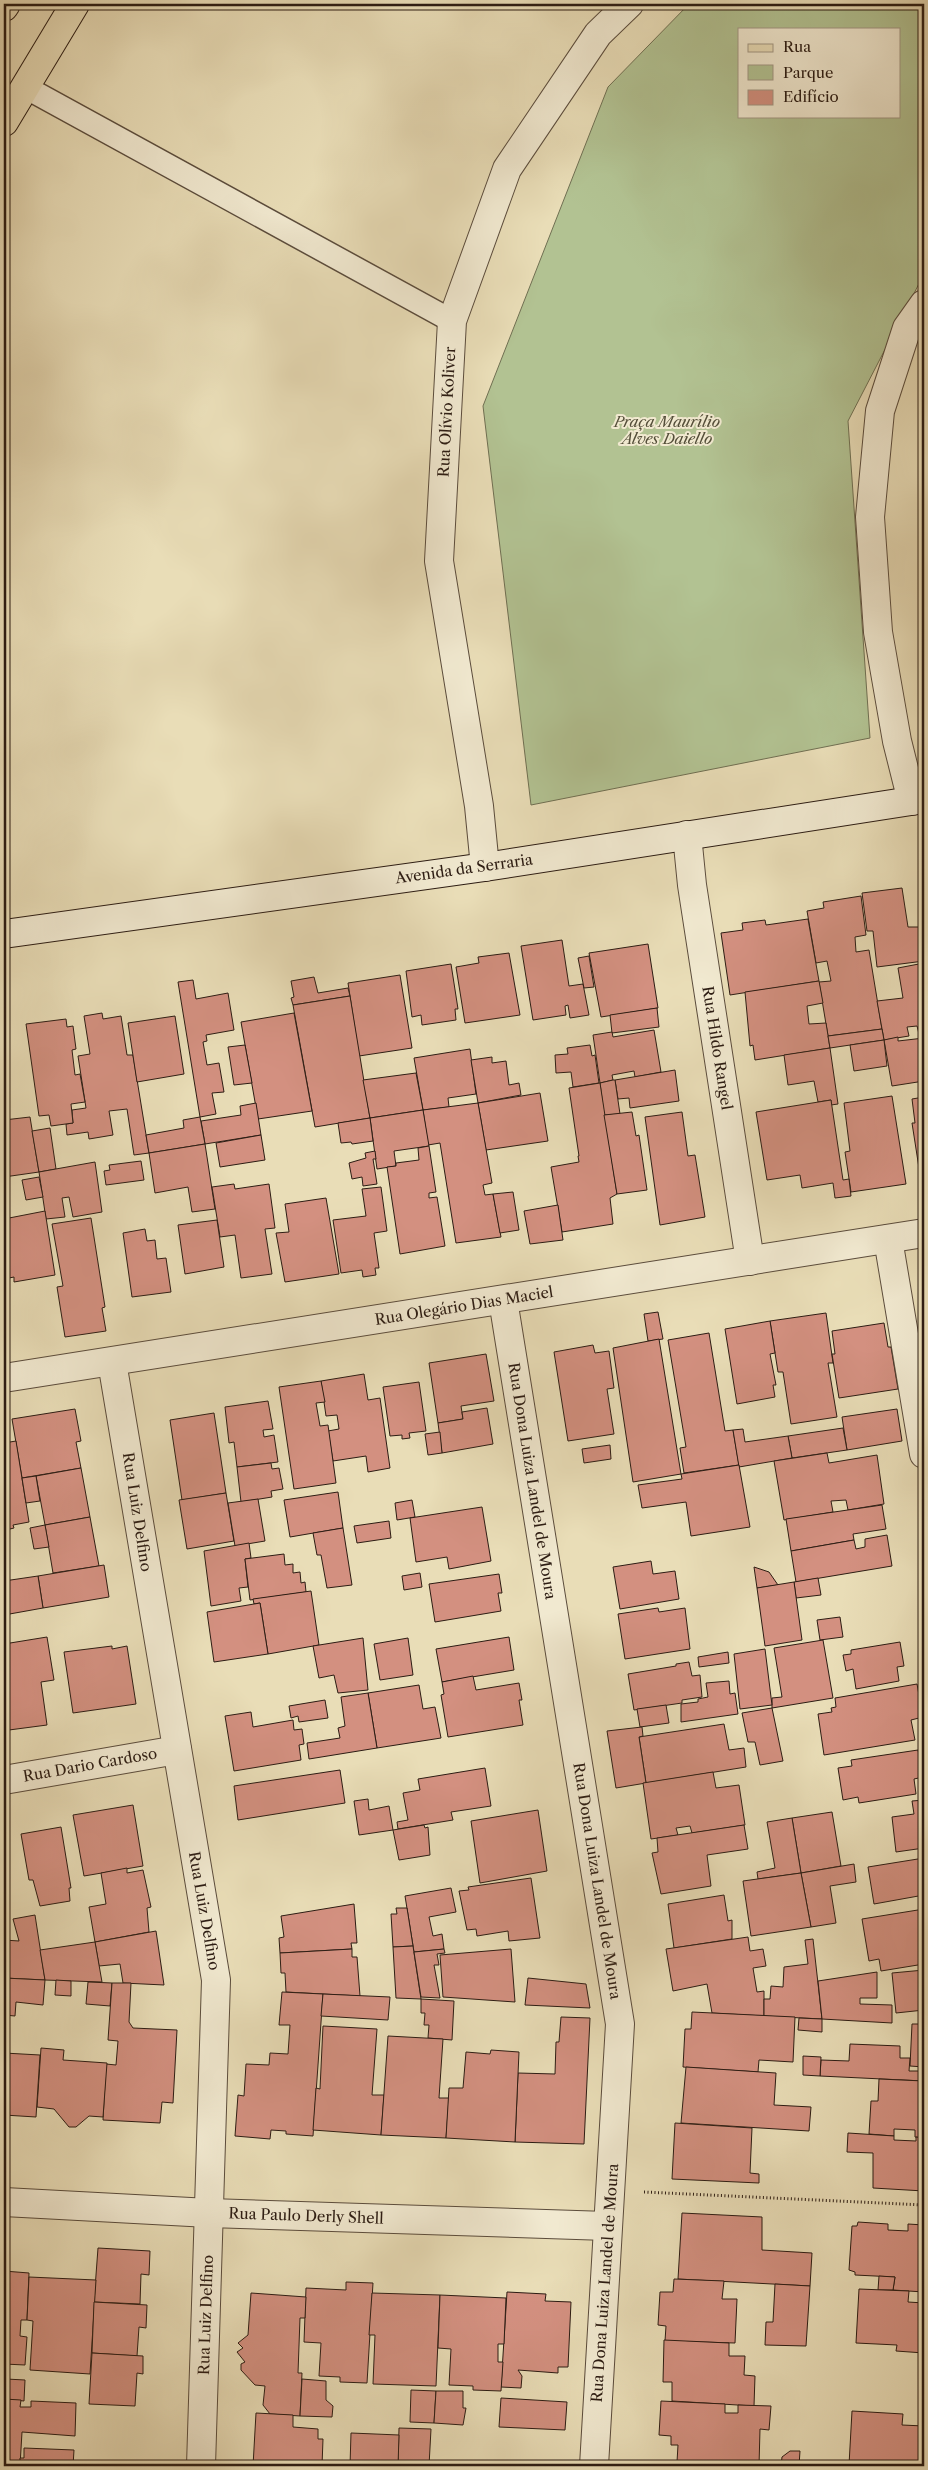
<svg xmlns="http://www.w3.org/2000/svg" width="928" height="2470" font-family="'Libre Caslon Text',serif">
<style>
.green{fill:#b2c292;stroke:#6f6f52;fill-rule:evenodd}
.building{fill:#d39080;stroke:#2c1c13}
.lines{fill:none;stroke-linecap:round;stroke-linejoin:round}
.lane-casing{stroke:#5b4c3c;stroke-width:25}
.street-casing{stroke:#5b4c3c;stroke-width:30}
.secondary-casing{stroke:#2c1c13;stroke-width:30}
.primary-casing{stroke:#2c1c13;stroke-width:30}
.path{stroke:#2c1c13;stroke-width:3;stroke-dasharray:1 2.5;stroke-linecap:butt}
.lane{stroke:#f1e9d0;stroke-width:22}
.street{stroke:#f1e9d0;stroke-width:28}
.secondary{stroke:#f1e9d0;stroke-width:28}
.primary{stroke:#e9ddb7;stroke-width:28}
.labels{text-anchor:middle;stroke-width:4;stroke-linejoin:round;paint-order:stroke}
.street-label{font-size:15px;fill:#2c1c13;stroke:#f1e9d0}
.park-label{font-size:15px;font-style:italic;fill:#544e39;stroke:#f1e9d0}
</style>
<rect width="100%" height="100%" fill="#e9ddb7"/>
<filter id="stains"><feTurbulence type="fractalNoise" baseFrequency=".004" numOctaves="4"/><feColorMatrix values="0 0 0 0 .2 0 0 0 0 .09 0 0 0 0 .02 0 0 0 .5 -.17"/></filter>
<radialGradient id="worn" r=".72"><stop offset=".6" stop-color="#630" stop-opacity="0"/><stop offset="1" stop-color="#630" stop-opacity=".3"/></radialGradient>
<path class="green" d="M689 4H924V274L848 421 870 738 531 805 483 406 608 87ZM739 29H899V116H739Z"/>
<g class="building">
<path d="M920 885H924V912Z"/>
<path d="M902 888 908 927H920L924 961 877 967 873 931H867L862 893Z"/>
<path d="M861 896 866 935 855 937 856 952 869 950 882 1029 828 1036 819 982 831 981 827 961 816 963 807 911 824 908 823 902Z"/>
<path d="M808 919 819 981 730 995 721 933 743 930 742 923 765 920 766 925Z"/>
<path d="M920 923H924V950L920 927Z"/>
<path d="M562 940 569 986 583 984 589 1015 570 1018 568 1005 565 1006 566 1015 533 1020 521 946Z"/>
<path d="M648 944 658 1008 601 1017 589 953Z"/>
<path d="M509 953 520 1015 465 1023 456 967 479 963 478 957Z"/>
<path d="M589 956 594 987 584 988 578 958Z"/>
<path d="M924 963V1034H919L917 1026 907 1027 909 1036 884 1040 877 1001 903 998 898 968Z"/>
<path d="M451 964 458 1009H455L456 1020 422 1025 421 1015 412 1017 406 971Z"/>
<path d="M400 975 412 1048 359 1056 348 983Z"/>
<path d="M314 977 318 993 348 988 350 996 293 1005 291 998 294 997 291 981Z"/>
<path d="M193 980 196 999 228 993 234 1030 206 1035 207 1041 203 1042 207 1065 219 1063 224 1092 212 1093 216 1114 200 1117 178 982Z"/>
<path d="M819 981 823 1003 807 1006 809 1024 826 1023 830 1048 755 1060 753 1045 750 1046 745 992Z"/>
<path d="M350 996 370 1118 315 1127 293 1005Z"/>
<path d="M657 1008 659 1027 612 1033 610 1015Z"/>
<path d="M102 1013 103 1019 121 1016 127 1055H133L149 1153 134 1155 127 1109 109 1111 113 1135 89 1139 88 1132 67 1135 66 1124 73 1123 72 1110 86 1108 78 1056 90 1054 84 1016Z"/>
<path d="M294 1013 312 1111 258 1119 241 1022Z"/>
<path d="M175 1016 184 1074 137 1082 128 1023Z"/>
<path d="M66 1019 67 1027 73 1026 76 1049 72 1050 75 1075 80 1074 85 1102 71 1104 73 1123 51 1126 49 1115 39 1116 26 1024Z"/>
<path d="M882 1029 884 1040 830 1048 828 1036Z"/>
<path d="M654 1030 661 1072 635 1077 634 1071 612 1075 613 1080 600 1083 593 1035 612 1032 613 1037Z"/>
<path d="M898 1037V1041L924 1038V1081L892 1086 884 1040Z"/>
<path d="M884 1040 887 1066 854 1071 850 1045Z"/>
<path d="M245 1045 252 1083 234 1085 228 1047Z"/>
<path d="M590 1045 592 1056 595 1055 599 1083 573 1087 571 1072 556 1073 555 1055 568 1054 567 1048Z"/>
<path d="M830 1048 838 1104 831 1105V1100L818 1102 814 1081 788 1085 784 1055Z"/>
<path d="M470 1049 476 1094 448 1098 449 1107 423 1110 414 1058Z"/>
<path d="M492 1057V1063L506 1061 509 1085 519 1083 521 1095 478 1103 471 1060Z"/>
<path d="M675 1070 679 1101 630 1108 629 1098 618 1099 615 1080Z"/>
<path d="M416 1073 423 1110 370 1118 363 1080Z"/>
<path d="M613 1080H615L620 1114 604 1115 600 1083Z"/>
<path d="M600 1083 617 1194 610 1198 613 1224 562 1232 551 1167 579 1162 578 1156H579L569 1088Z"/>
<path d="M540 1093 548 1141 486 1150 478 1103Z"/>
<path d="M892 1096 906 1184 851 1192 845 1152 850 1151 844 1103Z"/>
<path d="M924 1097V1181H921L912 1123H915L912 1099Z"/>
<path d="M831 1100 843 1180 849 1179 851 1196 835 1198 833 1183 802 1188 800 1175 767 1180 756 1112Z"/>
<path d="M256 1103 261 1135 205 1144 201 1121 241 1115 240 1106Z"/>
<path d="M478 1103 492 1183 483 1185 485 1195 493 1194 501 1237 456 1243 440 1143 428 1145 423 1110Z"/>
<path d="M423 1110 429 1146 394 1151 396 1166 377 1169 370 1118Z"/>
<path d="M632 1112 636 1136 639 1135 647 1190 617 1194 604 1115Z"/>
<path d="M682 1112 688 1156 695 1155 705 1217 660 1225 645 1117Z"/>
<path d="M30 1117 39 1172 4 1177V1120Z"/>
<path d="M200 1117 205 1144 149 1153 146 1135 184 1128 183 1120Z"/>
<path d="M370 1118 373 1141 352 1144 351 1142 341 1143 338 1123Z"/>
<path d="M50 1128 56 1169 39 1172 32 1131Z"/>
<path d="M261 1135 265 1160 220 1167 216 1143Z"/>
<path d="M205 1144 215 1209 192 1212 188 1187 155 1193 149 1153Z"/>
<path d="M429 1146 436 1192 429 1193V1198L437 1197 445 1246 400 1254 387 1167 396 1166V1163L419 1160 418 1148Z"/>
<path d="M375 1151 376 1159H373L377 1184 363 1186 362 1177 352 1179 349 1163 366 1158 365 1153Z"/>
<path d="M141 1161 144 1180 106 1185 104 1171 110 1170 109 1165Z"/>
<path d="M95 1162 102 1212 73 1217 69 1197 62 1198 65 1217 46 1219 39 1172Z"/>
<path d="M39 1177 43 1197 26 1200 22 1180Z"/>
<path d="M234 1184 235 1189 269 1184 275 1228 265 1229 272 1274 241 1278 235 1235 220 1237 212 1187Z"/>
<path d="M381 1187 387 1231 374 1233 379 1268H375L376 1275 363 1277 362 1270 341 1273 333 1220 366 1216 362 1189Z"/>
<path d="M513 1192 519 1230 500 1233 493 1194Z"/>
<path d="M326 1198 339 1274 285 1282 276 1233 289 1232 285 1204Z"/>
<path d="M558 1205 563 1240 530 1244 524 1211Z"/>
<path d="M45 1211 55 1275 14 1282V1277L9 1278 8 1272 4 1273V1219Z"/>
<path d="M91 1218 105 1307 102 1308 106 1331 65 1337 57 1287 63 1286 52 1224Z"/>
<path d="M217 1220 224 1267 185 1274 178 1225Z"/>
<path d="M145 1229 147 1241 155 1240 157 1259 166 1258 171 1292 132 1297 123 1233Z"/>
<path d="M658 1312 663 1339 648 1341 644 1314Z"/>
<path d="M826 1313 833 1363H828L837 1417 791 1424 783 1372H778L770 1321Z"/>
<path d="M770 1321 775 1353 770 1354 776 1385H773L775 1397 737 1404 725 1329Z"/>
<path d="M884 1323 888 1347H891L898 1389 839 1398 832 1354H835L832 1331Z"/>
<path d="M709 1333 725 1431 733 1430 739 1465 684 1473 680 1448 686 1447 668 1340Z"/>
<path d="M659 1339 681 1474 633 1482 613 1348Z"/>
<path d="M593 1345 595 1353 609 1351 614 1388 607 1389 614 1434 568 1441 554 1352Z"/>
<path d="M486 1354 494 1401 461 1406 463 1419 438 1423 429 1363Z"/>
<path d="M364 1374 368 1400 380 1398 390 1468 368 1472 366 1456 333 1461 328 1431 339 1429 337 1415 326 1416 321 1381Z"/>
<path d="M321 1381 325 1402 316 1403 320 1426 328 1425 336 1483 294 1489 279 1387Z"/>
<path d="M419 1382 426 1431 409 1433 410 1438 402 1439V1435L390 1436 383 1387Z"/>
<path d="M268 1401 273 1429 263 1430 264 1437 274 1435 278 1462 237 1467 234 1442 229 1443 225 1407Z"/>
<path d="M487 1408 493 1444 442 1453 438 1423 463 1419 462 1412Z"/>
<path d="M75 1409 81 1441 76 1442 81 1468 22 1478 12 1419Z"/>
<path d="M897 1409 902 1441 847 1450 842 1417Z"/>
<path d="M214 1413 226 1493 182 1500 170 1420Z"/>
<path d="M843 1428 847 1450 792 1458 788 1436Z"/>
<path d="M743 1429 745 1442 788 1436 792 1458 739 1467 733 1430Z"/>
<path d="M440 1432 442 1453 428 1455 425 1434Z"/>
<path d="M16 1441 29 1522 13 1525 14 1528 6 1530 4 1526V1443Z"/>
<path d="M610 1445 611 1459 584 1463 582 1449Z"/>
<path d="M827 1453 829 1463 877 1455 884 1504 848 1510 846 1500 831 1501 833 1512 784 1520 774 1461Z"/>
<path d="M271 1463 272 1469 279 1468 283 1489 271 1491 272 1497 241 1502 237 1467Z"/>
<path d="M739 1465 750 1527 691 1536 686 1502 642 1508 638 1485 682 1479 681 1474Z"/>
<path d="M81 1468 90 1517 45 1525 36 1476Z"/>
<path d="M36 1476 40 1501 26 1503 22 1478Z"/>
<path d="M338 1492 343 1528 290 1537 284 1500Z"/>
<path d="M226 1493 234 1541 187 1549 179 1500Z"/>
<path d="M258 1499 265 1541 235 1546 228 1503Z"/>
<path d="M412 1500 415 1517 397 1520 395 1503Z"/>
<path d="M882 1505 886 1529 853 1534 854 1540 791 1551 786 1519Z"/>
<path d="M482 1507 491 1561 449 1569 447 1557 416 1562 410 1518Z"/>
<path d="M90 1517 99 1566 53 1573 45 1525Z"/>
<path d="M389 1521 391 1538 357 1543 354 1526Z"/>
<path d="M45 1525 49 1547 34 1549 30 1528Z"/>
<path d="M343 1528 352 1585 327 1588 321 1555H317L313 1533Z"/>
<path d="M887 1535 892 1566 796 1582 791 1551 854 1540 856 1549 865 1547V1539Z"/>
<path d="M249 1543 251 1558 245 1559 248 1587 239 1588 241 1601 211 1606 204 1551Z"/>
<path d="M284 1554 285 1565 293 1564V1573L300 1572 301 1583 305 1582 306 1592 250 1600 245 1559Z"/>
<path d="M651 1561 653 1574 675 1571 679 1599 620 1609 613 1567Z"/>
<path d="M104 1565 109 1597 43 1608 38 1576Z"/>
<path d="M754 1567 769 1572 778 1585 757 1588Z"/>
<path d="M420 1573 422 1587 404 1590 402 1576Z"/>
<path d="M499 1574 502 1593H498L501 1611 435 1622 429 1584Z"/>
<path d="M38 1576 43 1608 4 1615V1581Z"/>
<path d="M818 1578 821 1595 796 1598 794 1582Z"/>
<path d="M794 1582 802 1640 765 1646 757 1588Z"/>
<path d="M311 1591 319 1645 268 1654 260 1603 254 1604 253 1599Z"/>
<path d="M260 1603 268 1654 214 1662 207 1612Z"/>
<path d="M658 1608 659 1612 685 1608 690 1649 625 1659 618 1614Z"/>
<path d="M840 1617 843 1637 820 1640 817 1620Z"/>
<path d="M47 1637 54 1680 41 1682 47 1725 9 1730 6 1709H4V1644Z"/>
<path d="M509 1637 514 1670 442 1682 436 1649Z"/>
<path d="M363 1638 368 1690 338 1693 334 1675 319 1678 313 1646Z"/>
<path d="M408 1638 413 1675 380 1680 374 1644Z"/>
<path d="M823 1640 833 1698 772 1708V1698L782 1697 774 1648Z"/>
<path d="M900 1642 904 1666 897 1667 899 1681 856 1689 853 1669 846 1671 843 1655 851 1654V1650Z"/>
<path d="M112 1646V1649L127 1646 136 1704 73 1713 64 1652Z"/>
<path d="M765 1649 772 1705 740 1709 734 1654Z"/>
<path d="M728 1652 729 1663 699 1667 698 1657Z"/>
<path d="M689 1662 692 1676 700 1675 702 1697 682 1700V1703L634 1710 628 1674 676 1666V1664Z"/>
<path d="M473 1676 476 1690 519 1683 522 1700H519L523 1725 448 1737 441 1695 444 1694 442 1682Z"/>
<path d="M729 1681 730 1694 735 1693 738 1714 681 1722V1704L698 1702V1699L708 1697 706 1683Z"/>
<path d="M917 1684 923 1717 911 1720 915 1740 824 1755 818 1714 832 1712 831 1708 836 1707 835 1698Z"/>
<path d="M419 1685 423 1709 435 1707 441 1738 377 1748 368 1693Z"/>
<path d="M368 1693 377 1748 309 1759 307 1743 340 1738 338 1728 345 1726 341 1697Z"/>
<path d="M325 1700 328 1718 299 1722 298 1716 291 1718 289 1706Z"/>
<path d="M666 1705 669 1723 640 1727 637 1709Z"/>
<path d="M772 1708 783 1761 760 1765 755 1742H748L742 1713Z"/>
<path d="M251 1712 253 1727 293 1720 294 1730 302 1729 304 1744 299 1745 301 1760 234 1771 225 1716Z"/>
<path d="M724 1724 729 1750 744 1748 746 1767 646 1783 639 1737Z"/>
<path d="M642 1727 643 1736 639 1737 646 1783 616 1788 607 1731Z"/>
<path d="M918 1750 923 1777 914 1779 916 1794 859 1803 858 1797 843 1800 838 1768 852 1766 851 1760Z"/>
<path d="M485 1768 491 1806 451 1812 453 1820 398 1829 397 1822 408 1820 403 1793 420 1790 418 1779Z"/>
<path d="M340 1770 345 1803 238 1820 234 1786Z"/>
<path d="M713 1772 716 1788 739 1785 745 1825 692 1833 690 1826 676 1828 678 1835 651 1839 643 1783Z"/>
<path d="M368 1799 369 1810 389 1806 393 1830 359 1835 354 1801Z"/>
<path d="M924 1800V1848L896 1852 892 1817 914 1814 912 1801Z"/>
<path d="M133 1805 143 1866 84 1876 73 1815Z"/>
<path d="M538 1810 547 1871 480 1883 471 1821Z"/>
<path d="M832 1812 841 1866 801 1873 792 1818Z"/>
<path d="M792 1818 801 1873 758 1879 757 1872 775 1868 767 1822Z"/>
<path d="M424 1825 425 1828 428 1827 430 1855 399 1860 393 1830Z"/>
<path d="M744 1825 748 1849 707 1855 711 1886 661 1894 652 1853 658 1852 657 1838Z"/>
<path d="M61 1827 71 1888H69L70 1901 40 1906 33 1880H29L21 1834Z"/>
<path d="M924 1858V1895L874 1904 868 1867Z"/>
<path d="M854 1864 856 1882 830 1886 836 1923 811 1927 801 1873Z"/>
<path d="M127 1868V1873L143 1870 151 1907 147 1908 149 1932 95 1942 89 1907 106 1904 101 1873Z"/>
<path d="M801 1873 811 1927 751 1936 743 1881Z"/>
<path d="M531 1878 540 1938 509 1941 508 1931 477 1936 476 1929 467 1930 459 1891 469 1890 468 1887Z"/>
<path d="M451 1888 456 1912 429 1917 433 1936 442 1934 444 1949 414 1952 405 1896Z"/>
<path d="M724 1895 728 1921 732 1920V1939L674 1948 668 1904Z"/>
<path d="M354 1904 357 1943H351L352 1949 280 1953 279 1938 284 1937 281 1916Z"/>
<path d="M396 1908H407L413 1946 393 1947 391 1914H397Z"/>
<path d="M924 1909V1964L881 1971 879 1959 869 1961 862 1919Z"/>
<path d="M35 1915 45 1980 4 1978V1940L19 1941 13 1919Z"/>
<path d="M156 1931 164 1985 123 1983 120 1964 99 1966 95 1942Z"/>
<path d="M748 1937 750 1951 763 1949 766 1966 753 1968 757 1992 764 1991V2016L712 2013 707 1984 673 1991 666 1949Z"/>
<path d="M813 1939 822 2019 764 2016V1999H770L771 1986 783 1987 784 1967 808 1964 805 1940Z"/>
<path d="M95 1942 102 1982 45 1980 40 1950Z"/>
<path d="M413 1946 421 1999 396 1998 393 1947Z"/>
<path d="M352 1949V1957H357L360 1996 286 1992 285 1973H281L280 1953Z"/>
<path d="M444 1949 445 1953 437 1954 439 1965H434L440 1998 421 1997 414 1952Z"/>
<path d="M511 1949 515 2002 443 1997 440 1955Z"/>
<path d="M924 1970V2010L896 2013 892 1973Z"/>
<path d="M877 1972V1998H860V2004L892 2005V2023L822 2019 818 1981Z"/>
<path d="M4 1978 45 1980 43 2005 16 2002 15 2016 4 2015Z"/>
<path d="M528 1978 586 1984 590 2008 525 2005Z"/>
<path d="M56 1980 71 1981V1996L55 1995Z"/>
<path d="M88 1982 112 1983 110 2006 86 2004Z"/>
<path d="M112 1983H131L129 2022 133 2028 177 2030 173 2103 162 2102 160 2123 103 2120 106 2064 116 2065 118 2041 108 2040Z"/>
<path d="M282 1992 323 1994 313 2136 286 2134V2131L271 2130 270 2139 235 2136 238 2095 244 2096 246 2064 269 2065 270 2053 288 2054 290 2025H279Z"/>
<path d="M323 1994 390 1997 388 2020 321 2016Z"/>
<path d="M421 1999 454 2001 452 2040 428 2038 429 2025H424L425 2013H421Z"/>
<path d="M692 2012 795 2017 793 2062 759 2060 758 2072 683 2067 685 2029H691Z"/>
<path d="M561 2017 590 2018 584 2144 515 2142 518 2073 555 2074 556 2042H559Z"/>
<path d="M799 2018 822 2019V2032L798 2030Z"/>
<path d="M912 2024H924V2067L910 2066Z"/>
<path d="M323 2026 377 2029 372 2095H384L381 2135 313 2130 316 2088 320 2089Z"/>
<path d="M388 2036 443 2039 439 2098H449L446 2138 381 2135Z"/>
<path d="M850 2044 900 2046V2058H910L909 2071H924V2081L820 2076 821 2060 849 2061Z"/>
<path d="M41 2048 64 2050 63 2060 107 2063 103 2117 89 2116 76 2127H69L54 2109 37 2107Z"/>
<path d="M491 2050 519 2052 515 2142 446 2138 449 2088H463L466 2052 490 2054Z"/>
<path d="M4 2053 40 2055 36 2117 4 2115Z"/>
<path d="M803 2056 821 2057 820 2076 803 2075Z"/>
<path d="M686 2067 776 2073 774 2105 811 2107 809 2131 681 2123Z"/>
<path d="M879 2079 924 2081V2138L915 2137V2130L894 2129V2136L869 2134 871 2101H878Z"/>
<path d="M675 2123 752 2128 750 2173 759 2174V2183L672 2179Z"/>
<path d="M848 2133 894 2136V2140L916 2141V2137L924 2138V2191L873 2188V2153L847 2152Z"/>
<path d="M682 2213 762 2217V2250L812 2253 810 2286 678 2279Z"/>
<path d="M858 2222 888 2224V2230L908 2231V2224L924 2225V2292L893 2290 895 2277 855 2275V2272L849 2270 852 2226H857Z"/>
<path d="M98 2248 150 2251 149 2275 141 2274 140 2304 94 2302Z"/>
<path d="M4 2271 29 2273 27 2320H21L20 2336 27 2337 25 2365 4 2364Z"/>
<path d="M879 2276 895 2277 893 2290H878Z"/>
<path d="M29 2277 96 2280 90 2374 30 2370 33 2321 27 2320Z"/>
<path d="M674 2279 724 2281 722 2299H737L735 2343 665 2341 666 2326 658 2325 660 2292H673Z"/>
<path d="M346 2282 373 2283 367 2383 340 2382V2377L319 2376 321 2343 304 2342 306 2288 346 2290Z"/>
<path d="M775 2284 810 2286 806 2346 765 2345 766 2322H773Z"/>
<path d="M859 2289 909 2291 908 2302 924 2303V2353L896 2351 897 2345 856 2343Z"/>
<path d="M507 2292 546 2294 545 2301 571 2302 568 2367H558V2373L518 2370 522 2376 521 2388 501 2387Z"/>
<path d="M251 2293 306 2297 305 2318H300L298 2373H302L300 2416 270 2414 263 2405 265 2386 255 2385 241 2370V2364L245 2362 237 2352 243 2348 238 2343 248 2335Z"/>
<path d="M372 2293 440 2295 436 2386 373 2384 375 2335H369Z"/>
<path d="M440 2295 506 2298 504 2344H498V2362H503L501 2391 473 2390V2386L449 2385 451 2349 438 2348Z"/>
<path d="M94 2302 147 2305 146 2328 139 2327 137 2356 92 2353Z"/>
<path d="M664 2340 729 2343V2356H745L744 2375 755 2376 754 2406 672 2401V2382H663Z"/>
<path d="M92 2353 143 2356V2374L137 2373 135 2406 89 2404Z"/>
<path d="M6 2379 25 2380 24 2401 4 2399V2381Z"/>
<path d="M302 2379 326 2381V2400L333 2406 332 2417 300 2416Z"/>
<path d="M411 2390 436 2391 434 2423 410 2422Z"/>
<path d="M436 2391H463V2408H466L463 2425 434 2423Z"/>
<path d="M501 2398 567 2402 565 2430 499 2427Z"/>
<path d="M4 2399 21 2400 20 2407H31V2401L76 2403 75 2436 22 2432 20 2466H4Z"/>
<path d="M661 2401 725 2404V2413H738V2405L771 2406 769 2430 760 2429 759 2466 677 2462 678 2445H671V2436L659 2435Z"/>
<path d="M852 2411 903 2414 902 2425 924 2426V2466L849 2465Z"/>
<path d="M256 2413 293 2415V2427L318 2429V2439H323L322 2466H253Z"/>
<path d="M399 2428 431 2429 429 2466H398Z"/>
<path d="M351 2433 399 2435 398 2466H350Z"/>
<path d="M24 2448 74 2450 73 2466H20V2458H24Z"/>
<path d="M790 2451H800L799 2466H781L782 2457Z"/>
<path d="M668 2461 677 2462 753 2466H668Z"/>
</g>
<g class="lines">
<defs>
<path id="lane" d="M25 87 452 321"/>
<g id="street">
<path d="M912 801 897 741 878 632 870 517 880 411 907 328 924 304"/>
<path d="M687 835 692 885 750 1261"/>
<path d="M485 867 479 806 439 561 452 321 507 169 598 34 629 4"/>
<path d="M888 1239 924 1454"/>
<path d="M503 1300 620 2024 594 2466"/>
<path d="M112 1362 216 1980 201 2466"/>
<path d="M4 1378 924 1233"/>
<path d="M4 1780 177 1750"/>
<path d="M4 2202 209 2213 607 2226"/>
</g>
<path id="secondary" d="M4 934 485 867 924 799"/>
<g id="primary">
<path d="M4 7 6 4"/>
<path d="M4 122 75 4"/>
</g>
</defs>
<use href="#lane" class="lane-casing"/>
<use href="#street" class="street-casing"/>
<use href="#secondary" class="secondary-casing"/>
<use href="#primary" class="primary-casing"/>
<path class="path" d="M644 2192 924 2205"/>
<use href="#lane" class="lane"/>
<use href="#street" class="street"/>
<use href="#secondary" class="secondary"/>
<use href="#primary" class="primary"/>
</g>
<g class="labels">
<g class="street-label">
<text transform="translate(447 412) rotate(-87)" y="5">Rua Olívio Koliver</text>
<text transform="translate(464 869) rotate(-8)" y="5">Avenida da Serraria</text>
<text transform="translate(717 1048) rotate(81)" y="5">Rua Hildo Rangel</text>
<text transform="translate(464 1306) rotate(-9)" y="5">Rua Olegário Dias Maciel</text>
<text transform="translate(532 1481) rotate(81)" y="5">Rua Dona Luiza Landel de Moura</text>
<text transform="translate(137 1512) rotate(81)" y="5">Rua Luiz Delfino</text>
<text transform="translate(90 1765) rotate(-10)" y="5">Rua Dario Cardoso</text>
<text transform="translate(597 1881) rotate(81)" y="5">Rua Dona Luiza Landel de Moura</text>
<text transform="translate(204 1911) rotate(80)" y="5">Rua Luiz Delfino</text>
<text transform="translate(306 2216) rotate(2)" y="5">Rua Paulo Derly Shell</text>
<text transform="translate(605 2283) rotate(-86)" y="5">Rua Dona Luiza Landel de Moura</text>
<text transform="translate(206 2315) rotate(-88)" y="5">Rua Luiz Delfino</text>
</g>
<g class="park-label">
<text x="667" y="427">Praça Maurílio<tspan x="667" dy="17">Alves Daiello</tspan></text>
</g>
</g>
<rect width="928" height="2470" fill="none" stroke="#e9ddb7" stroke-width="20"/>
<rect x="5" y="5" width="918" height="2460" fill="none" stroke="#2c1c13" stroke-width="2.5"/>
<rect x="10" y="10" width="908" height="2450" fill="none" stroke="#2c1c13"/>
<rect x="738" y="28" width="162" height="90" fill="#f1e9d0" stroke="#a29784"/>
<rect x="748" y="44" width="25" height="8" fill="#e9ddb7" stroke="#a29784"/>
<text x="783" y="52" font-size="15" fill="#2c1c13">Rua</text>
<rect x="748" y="65" width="25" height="15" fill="#b2c292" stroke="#a29784"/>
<text x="783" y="78" font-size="15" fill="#2c1c13">Parque</text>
<rect x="748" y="90" width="25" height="15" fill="#d39080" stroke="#a29784"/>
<text x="783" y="102" font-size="15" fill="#2c1c13">Edifício</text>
<rect width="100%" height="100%" filter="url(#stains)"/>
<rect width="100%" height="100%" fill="url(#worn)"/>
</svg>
